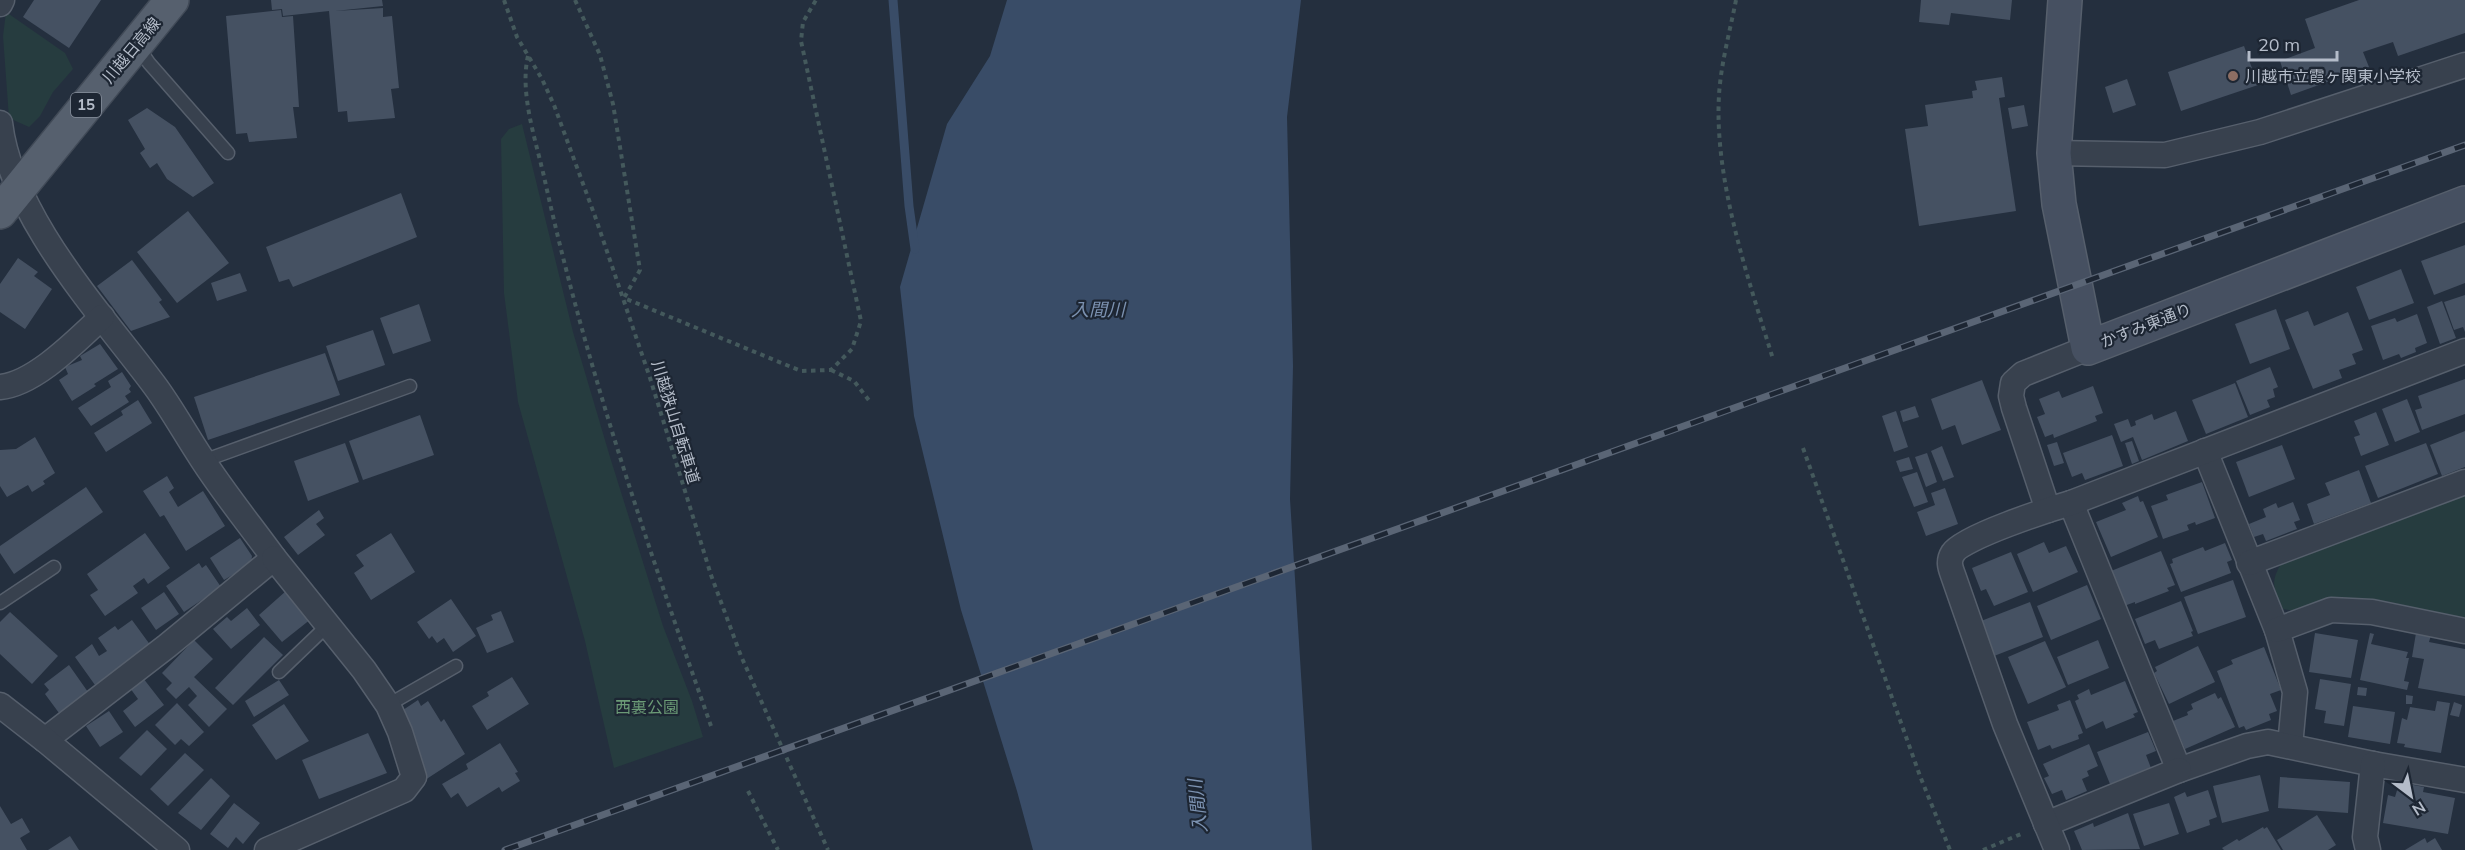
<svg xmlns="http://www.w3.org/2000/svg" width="2465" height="850" font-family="Mulish,'Noto Sans JP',sans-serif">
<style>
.green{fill:#263c3f}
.water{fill:#394c67}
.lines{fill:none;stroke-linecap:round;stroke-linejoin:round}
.stream{stroke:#394c67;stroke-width:9}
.building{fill:#455162}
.lane-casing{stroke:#565f6c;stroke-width:15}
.street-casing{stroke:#565f6c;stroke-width:27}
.secondary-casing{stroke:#565f6c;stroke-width:36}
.primary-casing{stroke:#414a57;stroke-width:36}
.path{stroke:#44595c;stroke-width:4;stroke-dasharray:4.5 4.5;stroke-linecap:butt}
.lane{stroke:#38414e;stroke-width:12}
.street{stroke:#38414e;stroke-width:24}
.secondary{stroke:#465061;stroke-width:33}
.primary{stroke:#56606e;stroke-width:33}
.rail-casing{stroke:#5a6575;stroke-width:7}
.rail{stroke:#1d2633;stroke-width:4.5;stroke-dasharray:14;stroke-linecap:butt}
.education-dot{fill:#8d6e63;stroke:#1d2633;stroke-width:2}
.labels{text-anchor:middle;stroke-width:4.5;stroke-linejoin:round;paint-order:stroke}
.shield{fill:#1d2633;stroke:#878f9c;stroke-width:1.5}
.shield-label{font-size:15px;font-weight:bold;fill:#b4bcc9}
.street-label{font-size:16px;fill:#b4bcc9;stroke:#1d2633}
.poi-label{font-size:16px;fill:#b4bcc9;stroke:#1d2633;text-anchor:start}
.park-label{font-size:16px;fill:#6b9a76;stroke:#1d2633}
.water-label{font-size:18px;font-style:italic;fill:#7c92b1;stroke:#1d2633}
</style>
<rect width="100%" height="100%" fill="#242f3e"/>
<g class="green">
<path d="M6 12 65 53 73 69 53 92 40 116 29 127 9 118 3 36Z"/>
<path d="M522 124 573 332 610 457 663 626 692 701 703 737 614 768 585 641 518 402 504 293 501 139 509 129Z"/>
<path d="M2465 494V619L2385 601 2334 598 2301 612 2283 609C2273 588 2270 582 2282 562Z"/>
</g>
<path class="water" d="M1007 0H1301L1287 117 1293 366 1290 499 1312 850H1033L1017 791 961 610 914 416 900 287 947 124 990 56Z"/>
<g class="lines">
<path class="stream" d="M893 0 909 206 915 249"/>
</g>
<g class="building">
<path d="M34 0H101L69 48 23 17Z"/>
<path d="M271 0H382L383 6 335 11 383 8V17L392 16 399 88 391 89 395 118 348 122 347 111 338 112 329 11 283 16 282 9 272 10Z"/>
<path d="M1921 0H2012L2010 20 1951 13 1949 25 1919 22Z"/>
<path d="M2359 0H2465V33L2398 56 2393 42 2363 52 2369 67 2291 95 2280 61 2315 48 2305 19Z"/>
<path d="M281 10 282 17 293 16 299 107H293L297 138 249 142 247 133 236 134 226 16Z"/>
<path d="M2244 46 2258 85 2181 111 2168 72Z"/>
<path d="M2002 77 2005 97 1999 98 2016 211 1919 226 1905 129 1928 126 1925 105 1973 98 1972 91 1977 90 1975 81Z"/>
<path d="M2127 79 2136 105 2113 113 2105 87Z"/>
<path d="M2024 105 2028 126 2012 129 2008 108Z"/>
<path d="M147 108 175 127 214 183 193 197 167 179 157 163 150 168 140 153 145 149 128 120Z"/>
<path d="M401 193 417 237 293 287 289 279 279 282 266 247Z"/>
<path d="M188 211 229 263 177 303 137 252Z"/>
<path d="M2465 245V283L2434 295 2421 261Z"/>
<path d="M18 258 38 272 34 276 52 289 25 329 0 312V284Z"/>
<path d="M132 260 162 300 159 302 170 317 131 331 97 286Z"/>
<path d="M2401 269 2414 303 2369 320 2356 287Z"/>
<path d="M240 273 247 291 217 301 211 283Z"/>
<path d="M2465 295V332L2463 327 2454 330 2444 302Z"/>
<path d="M2442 301 2456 338 2440 344 2427 307Z"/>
<path d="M419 304 431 341 393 354 380 318Z"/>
<path d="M2276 309 2290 349 2250 364 2235 324Z"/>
<path d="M2308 311 2314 326 2348 312 2363 350 2352 354 2356 364 2339 370 2342 378 2313 389 2285 320Z"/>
<path d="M2417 314 2427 343 2415 348 2416 352 2401 358 2399 354 2383 360 2371 326 2395 318 2397 322Z"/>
<path d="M373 330 385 365 338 381 326 346Z"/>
<path d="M100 344 118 369 94 384 96 386 72 401 59 380 68 374 65 367 82 360 80 356Z"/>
<path d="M325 353 340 395 208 440 194 397Z"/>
<path d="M2270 367 2278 387 2273 389 2275 397 2267 400 2270 407 2250 415 2236 381Z"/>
<path d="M122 372 131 386 129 389 131 392 125 396 129 402 91 426 78 408 111 387 108 381Z"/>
<path d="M2465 379V414L2422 430 2415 410 2422 408 2418 396Z"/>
<path d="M1982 380 2001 430 1962 445 1955 425 1942 430 1931 399Z"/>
<path d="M2235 383 2248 417 2206 434 2192 400Z"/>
<path d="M2093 386 2103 413 2095 416 2097 421 2054 438 2053 434 2045 437 2037 417 2045 414 2039 399 2059 391 2062 398Z"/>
<path d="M2407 399 2420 432 2395 442 2382 409Z"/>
<path d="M138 400 152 423 106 452 94 433 123 415 121 411Z"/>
<path d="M1915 406 1919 417 1903 422 1900 411Z"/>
<path d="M1896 411 1908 447 1894 452 1882 416Z"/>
<path d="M2176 411 2188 441 2142 460 2133 437 2121 442 2114 424 2128 419 2131 427 2136 425 2135 421 2152 414 2154 420Z"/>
<path d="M2376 412 2389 445 2361 456 2354 437 2360 435 2354 421Z"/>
<path d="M420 415 434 455 363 480 349 441Z"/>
<path d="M2465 431V467L2442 476 2430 445Z"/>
<path d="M2112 435 2123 466 2085 480 2082 473 2072 477 2063 453Z"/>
<path d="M35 437 55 473 43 481 45 484 32 492 28 485 7 497 0 486V450L16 449Z"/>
<path d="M2132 441 2139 461 2132 464 2125 443Z"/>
<path d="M2057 442 2064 463 2054 466 2047 445Z"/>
<path d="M345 443 359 482 308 501 294 461Z"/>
<path d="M2426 443 2438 474 2378 498 2365 466Z"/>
<path d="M2282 445 2295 479 2249 497 2236 462Z"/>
<path d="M1942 446 1954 477 1943 481 1931 451Z"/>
<path d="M1927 453 1937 482 1926 487 1915 457Z"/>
<path d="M1909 457 1913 469 1900 472 1896 461Z"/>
<path d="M2359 470 2371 503 2314 524 2307 504 2330 495 2325 483Z"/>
<path d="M1917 472 1928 502 1914 507 1902 477Z"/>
<path d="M167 476 174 488 169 492 178 507 203 491 225 526 186 551 164 515 160 517 143 491Z"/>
<path d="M2202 482 2215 518 2196 525 2195 522 2187 525 2189 530 2163 539 2151 506 2168 500 2166 495Z"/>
<path d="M86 487 103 512 14 574 0 553V546Z"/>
<path d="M1945 488 1958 524 1926 536 1917 512 1935 505 1931 493Z"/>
<path d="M2138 496 2140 502 2143 501 2158 537 2111 557 2096 522 2126 510 2122 503Z"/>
<path d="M2293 502 2300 520 2294 522 2297 529 2266 541 2263 534 2254 537 2249 524 2266 517 2263 509 2276 503 2278 508Z"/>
<path d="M319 510 324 518 316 524 325 535 298 555 284 537Z"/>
<path d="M145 533 170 568 148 584 144 578 133 586 138 593 105 616 90 595 98 590 87 574Z"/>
<path d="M391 533 415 572 371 600 354 573 364 566 356 555Z"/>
<path d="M240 538 252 556 251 564 224 580 210 558Z"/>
<path d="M2044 542 2049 553 2066 546 2078 572 2033 592 2017 554Z"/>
<path d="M2225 543 2232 560 2227 562 2231 573 2181 592 2170 564 2173 563 2172 559 2203 547 2205 551Z"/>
<path d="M2161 551 2175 585 2167 588 2169 591 2135 604V602L2124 606 2111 571Z"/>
<path d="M2011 552 2028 592 1994 606 1986 589 1981 591 1972 568Z"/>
<path d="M199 563 202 568 206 565 221 587 184 612 166 586Z"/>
<path d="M2233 580 2246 617 2198 634 2184 597Z"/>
<path d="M2087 585 2101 619 2051 640 2037 606Z"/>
<path d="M286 591 311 619 282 642 259 615Z"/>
<path d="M164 592 179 614 156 630 141 608Z"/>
<path d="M451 599 476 636 453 652 444 638 437 643 432 636 429 639 417 622Z"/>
<path d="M2181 601 2193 631 2191 632 2193 636 2159 649 2155 640 2145 644 2135 619Z"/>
<path d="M2030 602 2043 637 1994 656 1981 621Z"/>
<path d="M247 608 260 625 231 649 213 629 227 617 231 621Z"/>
<path d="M501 611 514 642 487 653 476 628 493 620 491 615Z"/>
<path d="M10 612 58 656 32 684 0 654V622Z"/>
<path d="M132 620 151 646 95 685 75 657 92 644 99 656 107 651 98 638 115 626 118 630Z"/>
<path d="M2315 633 2358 640 2351 678 2309 672Z"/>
<path d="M2370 633 2374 634 2371 644 2408 652 2406 658H2409L2404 681 2409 682 2407 690 2360 680Z"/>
<path d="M2416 633 2431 635 2429 642 2465 649V696L2418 688 2424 659 2412 657Z"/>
<path d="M264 637 283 655 233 705 215 688Z"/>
<path d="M194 640 213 659 194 677 227 709 209 727 188 705 197 696 189 687 176 699 166 689 172 683 162 673Z"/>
<path d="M2098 640 2109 668 2068 685 2057 657Z"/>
<path d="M2045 641 2066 687 2028 704 2008 657Z"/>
<path d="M2198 646 2215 682 2169 704 2154 673 2157 671 2155 667Z"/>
<path d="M2264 647 2281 690 2270 694 2277 711 2269 714 2271 720 2246 730 2244 726 2239 728 2217 671 2233 664 2231 660Z"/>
<path d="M69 665 88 692 59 713 45 694 49 690 44 684Z"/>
<path d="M512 677 529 704 487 730 472 706 489 696 487 692Z"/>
<path d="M143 678 164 705 135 727 123 711 138 699 130 688Z"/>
<path d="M2320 679 2351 684 2344 726 2324 723 2326 711 2315 709Z"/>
<path d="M279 680 289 695 254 717 245 701Z"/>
<path d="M2125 681 2138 712 2133 714 2135 717 2106 729 2103 721 2086 729 2075 701 2079 699 2077 695 2089 689 2091 695Z"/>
<path d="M2358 687 2367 688 2366 696 2357 695Z"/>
<path d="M2215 693 2218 699 2221 697 2235 727 2185 749 2173 721 2188 715 2187 712 2193 709 2191 704Z"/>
<path d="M2406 695 2413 696 2412 704H2406Z"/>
<path d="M418 700 421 706 428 701 441 722 444 719 465 754 425 780 403 710Z"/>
<path d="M2070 700 2083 733 2078 735 2079 739 2052 749 2050 745 2038 750 2027 722 2059 710 2057 705Z"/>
<path d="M2437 701 2450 703 2441 753 2404 747 2405 744 2397 743 2402 718 2407 720 2410 707 2435 711Z"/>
<path d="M2454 702 2462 705 2459 717 2450 715Z"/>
<path d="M177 703 204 732 189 746 181 739 175 745 155 725Z"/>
<path d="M284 704 309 741 276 760 252 725Z"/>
<path d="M2353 706 2395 712 2390 744 2348 737Z"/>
<path d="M109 711 123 732 100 747 86 726Z"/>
<path d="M147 730 167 749 141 776 119 758Z"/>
<path d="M2148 732 2156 751 2146 755 2151 768 2110 784 2097 752Z"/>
<path d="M368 733 387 773 319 799 302 760Z"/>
<path d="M500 743 518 772 515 773 520 781 502 792 499 787 467 807 458 793 451 798 442 784 468 769 466 764Z"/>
<path d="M2089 744 2098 766 2087 771 2089 776 2082 779 2087 791 2066 800 2062 790 2052 794 2044 778 2049 776 2043 764Z"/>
<path d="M185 753 204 770 168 806 150 789Z"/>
<path d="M2260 775 2269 811 2222 823 2213 786Z"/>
<path d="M2280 777 2350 782 2348 813 2278 808Z"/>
<path d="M211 778 230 796 201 830 178 813Z"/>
<path d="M2403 783 2424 787 2423 792 2455 798 2448 834 2383 823 2388 795 2395 797 2398 787 2402 788Z"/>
<path d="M2208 790 2217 817 2209 820 2210 825 2187 833 2174 797 2185 792 2187 797Z"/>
<path d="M234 803 260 823 243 844 236 837 228 848 210 834Z"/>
<path d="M2169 803 2179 834 2144 846 2133 814Z"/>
<path d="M0 806 11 824 22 818 30 832 20 838 27 850H0Z"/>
<path d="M2128 813 2140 849 2082 850 2074 831 2093 823 2094 827Z"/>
<path d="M2317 815 2336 845 2328 850H2283L2277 840Z"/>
<path d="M2263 827 2264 829 2267 827 2281 850H2224L2222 848 2237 839 2239 841Z"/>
<path d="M70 836 79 850H48Z"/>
<path d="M2425 838 2427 843 2435 838 2442 850H2405Z"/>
</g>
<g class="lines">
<defs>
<g id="lane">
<path d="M138 47 149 63 228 153"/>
<path d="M203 461 410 386"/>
<path d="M0 603 54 567"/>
<path d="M279 672 328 625"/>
<path d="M388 705 456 666"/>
</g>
<g id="street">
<path d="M0 4 2 0"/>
<path d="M0 123C11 217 100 312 155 386 172 409 186 435 202 459 224 493 250 525 274 558L167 646 45 740"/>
<path d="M2054 153 2165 155 2260 132 2465 65"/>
<path d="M0 387C35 384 77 340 102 317"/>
<path d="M2205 451 2277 630 2295 692 2290 746"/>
<path d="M2071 503 2179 770 2247 746 2268 742 2373 764 2465 780"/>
<path d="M2048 510 2014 408 2011 396 2013 383 2023 374 2088 348"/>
<path d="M2249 563 2465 482"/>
<path d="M2277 630 2331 610 2372 612 2465 631"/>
<path d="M0 705 45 740 177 850"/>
<path d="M2046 824 2179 770"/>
<path d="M267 850 404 790 414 777 400 732 388 705 364 670 274 558"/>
<path d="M2057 850 2005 724 1953 575C1950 567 1948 561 1953 553 1963 537 2050 509 2071 503L2465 351"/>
<path d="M2368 850 2365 837 2373 764"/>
</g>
<path id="secondary" d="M2065 0 2054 153 2059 204 2088 348 2465 203"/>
<path id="primary" d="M0 212 172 0"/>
</defs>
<use href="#lane" class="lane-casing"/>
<use href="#street" class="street-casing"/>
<use href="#secondary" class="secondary-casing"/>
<use href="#primary" class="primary-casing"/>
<g class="path">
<path d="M504 0 517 37 542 79 554 105 596 219 650 378 711 575 741 656 828 850"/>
<path d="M575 0 600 55 613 104 640 270 624 298 801 371 831 370 852 349 861 321 801 41 803 22 816 0"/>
<path d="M1736 0C1730 31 1721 63 1719 95 1714 180 1748 278 1773 359"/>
<path d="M528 56C519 94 537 144 545 181 586 367 648 547 711 726"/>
<path d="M831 370 854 381 871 403"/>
<path d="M1803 448 1920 776 1950 850"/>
<path d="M748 791 778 850"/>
<path d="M1983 850 2021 834"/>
</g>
<use href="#lane" class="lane"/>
<use href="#street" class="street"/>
<use href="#secondary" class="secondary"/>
<use href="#primary" class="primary"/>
<defs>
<path id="rail" d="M505 850 2465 145"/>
</defs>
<use href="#rail" class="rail-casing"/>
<use href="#rail" class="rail"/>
</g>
<circle class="education-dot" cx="2233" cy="76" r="6"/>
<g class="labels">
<rect class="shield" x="71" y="93" width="30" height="24" rx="4.5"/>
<g class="shield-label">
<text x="86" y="110">15</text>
</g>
<g class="street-label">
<text transform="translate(131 50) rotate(-50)" y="6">川越日高線</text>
<text transform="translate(2146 325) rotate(-21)" y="6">かすみ東通り</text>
<text transform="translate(676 422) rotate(73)" y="6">川越狭山自転車道</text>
</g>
<g class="poi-label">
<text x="2245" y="82">川越市立霞ヶ関東小学校</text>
</g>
<g class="park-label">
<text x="647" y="713">西裏公園</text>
</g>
<g class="water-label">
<text x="1098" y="316">入間川</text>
<text transform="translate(1198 806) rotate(-96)" y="6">入間川</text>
</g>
</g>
<g transform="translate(2411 796) rotate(148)" stroke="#1d2633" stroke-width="4.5" paint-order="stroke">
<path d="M0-4.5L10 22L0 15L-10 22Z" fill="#b4bcc9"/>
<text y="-9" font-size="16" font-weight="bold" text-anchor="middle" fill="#b4bcc9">N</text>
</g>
<path d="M2249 51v9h88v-9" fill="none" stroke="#b4bcc9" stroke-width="3"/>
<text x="2258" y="51" font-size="18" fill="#b4bcc9" stroke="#1d2633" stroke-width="4.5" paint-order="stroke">20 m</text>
</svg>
